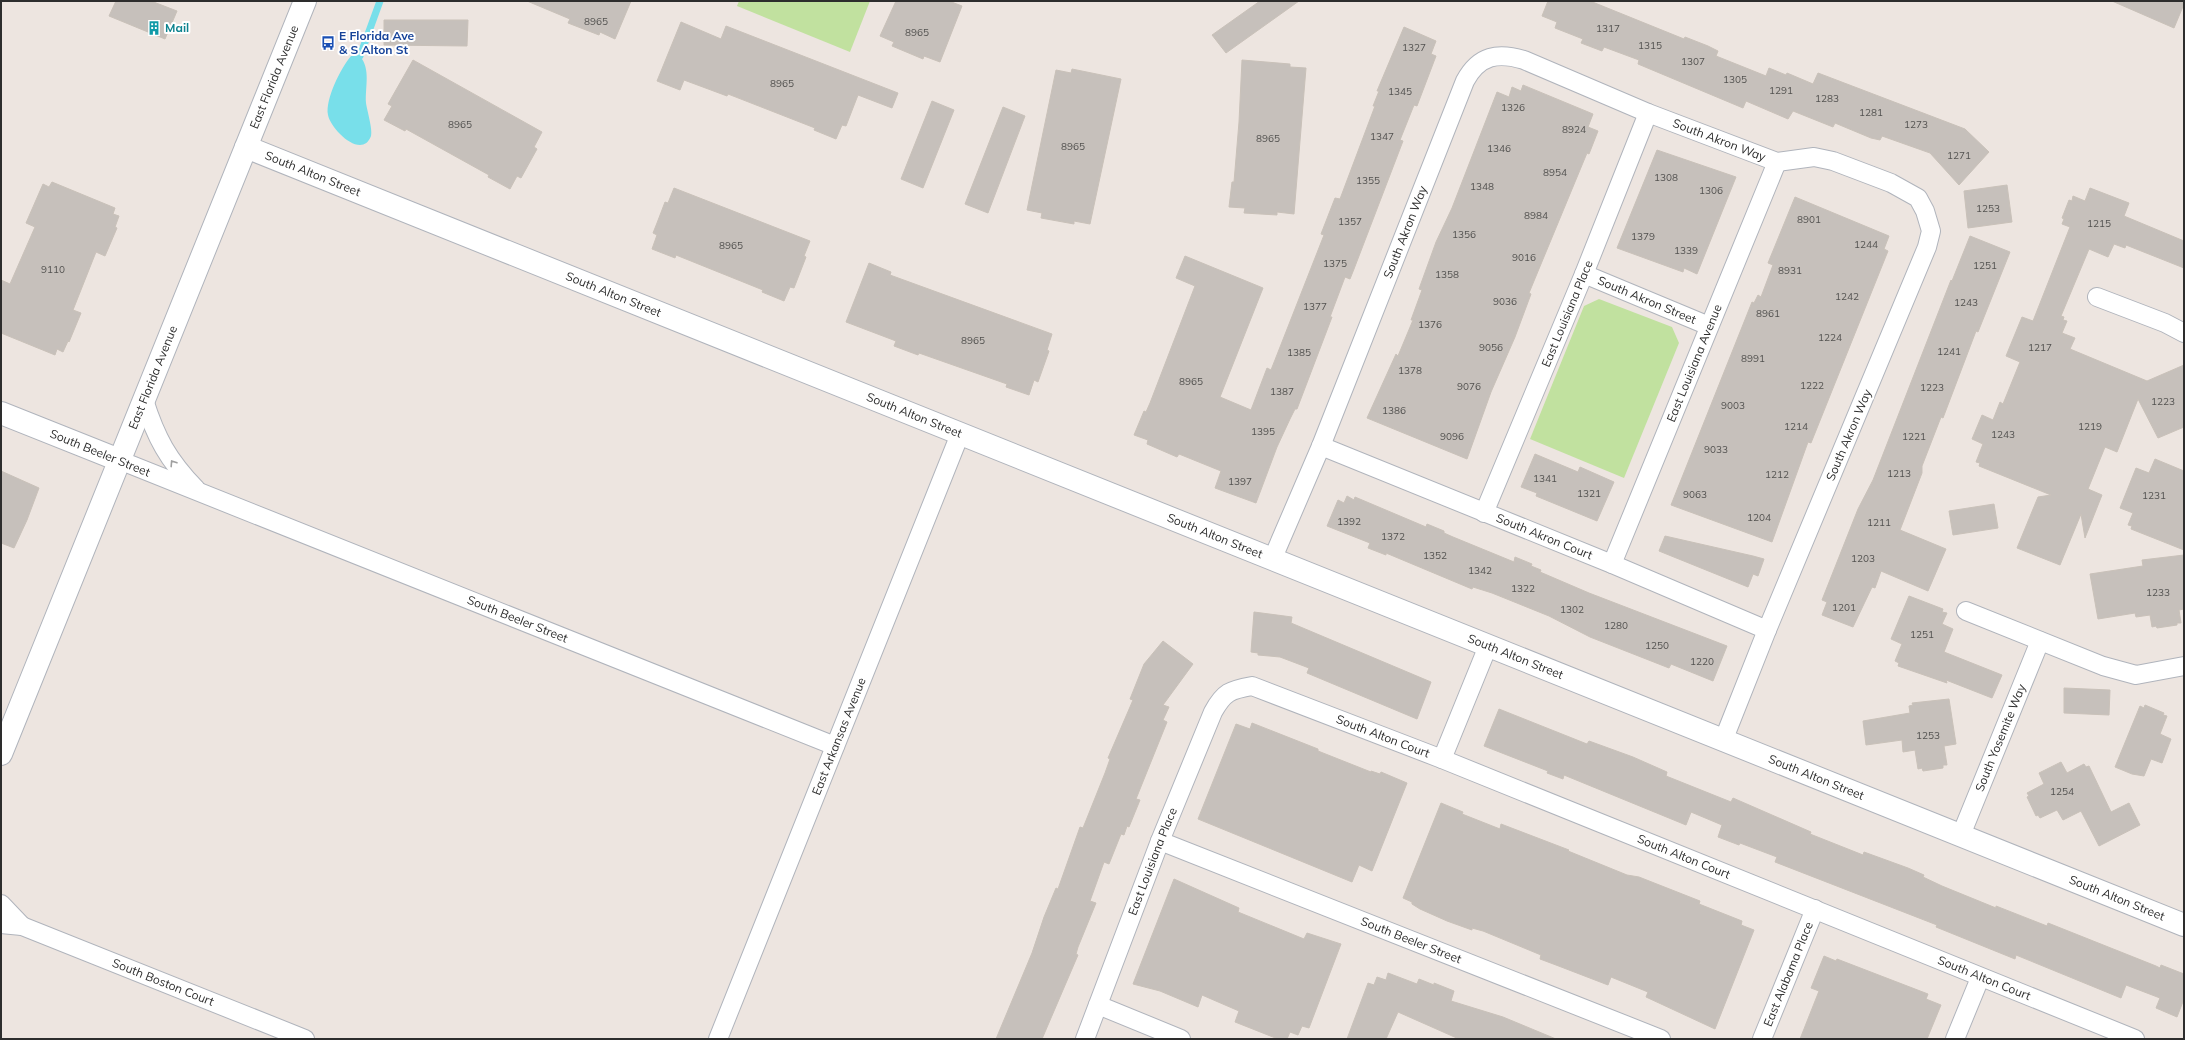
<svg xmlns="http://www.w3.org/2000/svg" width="2185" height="1040" font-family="Mulish,sans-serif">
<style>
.green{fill:#c1e19f}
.water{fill:#78dfea}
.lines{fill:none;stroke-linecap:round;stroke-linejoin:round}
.stream{stroke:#78dfea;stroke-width:7}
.building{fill:#c6c0bb;stroke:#c9c1b9}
.street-casing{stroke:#b0b4bc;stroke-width:20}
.secondary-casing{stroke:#b0b4bc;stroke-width:24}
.street{stroke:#fff;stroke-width:18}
.secondary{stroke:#fff;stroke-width:22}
.oneway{stroke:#a0a0a0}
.labels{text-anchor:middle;stroke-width:4;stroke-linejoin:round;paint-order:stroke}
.number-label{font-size:10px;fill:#535250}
.culture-label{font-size:12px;font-weight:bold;fill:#0d838f;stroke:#fff;text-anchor:start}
.transit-label{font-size:12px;font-weight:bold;fill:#164399;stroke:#fff;text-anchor:start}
.street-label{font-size:12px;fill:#2d2d2d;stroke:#fff}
</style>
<rect width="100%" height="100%" fill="#ede5e0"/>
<g class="green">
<path d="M739 1H870L850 52 737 6Z"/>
<path d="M1599 299 1672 327 1679 343 1624 478 1530 439 1584 306Z"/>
</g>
<path class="water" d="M351 56H360C371 70 365 86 366 103 367 110 373 130 371 136 362 160 331 130 328 115 325 99 341 68 351 56Z"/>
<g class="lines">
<path class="stream" d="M360 56 380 1"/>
</g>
<g class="building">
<path d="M116 1H151L177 11 165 39 109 16Z"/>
<path d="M527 1H631L615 39 600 32 599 35 568 23 570 19Z"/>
<path d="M896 1H949L962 6 940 62 924 56 923 59 892 46 894 42 880 36Z"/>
<path d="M1260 1H1299L1226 53 1212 35Z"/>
<path d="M1548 1H1590L1684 39 1685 37 1708 46 1718 51 1716 56 1766 76 1769 68 1786 75 1787 73 1813 84 1818 73 1965 129 1989 152 1959 185 1930 153 1882 136 1880 140 1871 138 1835 123 1833 127 1793 111 1788 119 1746 101 1743 108 1638 64 1639 60 1604 47 1602 51 1581 43 1583 39 1555 28 1557 22 1542 16Z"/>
<path d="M2112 1H2184V4L2174 28Z"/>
<path d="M384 20H468L467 46 384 45Z"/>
<path d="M681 22 721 39 726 26 898 93 892 108 858 95 846 126 842 125 836 139 814 130 815 128 728 94 727 96 684 80 680 90 657 81Z"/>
<path d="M1404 27 1436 41 1431 54 1436 56 1417 106 1414 105 1400 140 1403 141 1354 269 1350 279 1345 277 1330 317H1332L1297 409H1295L1290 419 1277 447 1256 503 1215 488 1221 471 1179 454 1177 457 1147 444 1148 440 1134 435 1144 411 1146 412 1150 403 1195 286 1176 278 1185 256 1263 288 1220 397 1251 410 1267 368 1271 370 1324 235 1321 234 1335 198 1340 199 1375 106H1373L1379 91H1377Z"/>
<path d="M413 60 542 132 534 147 537 149 521 178 517 176 510 189 488 177 489 175 406 129 405 131 384 120 392 106 388 104Z"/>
<path d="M1242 60 1290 64V67L1306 68 1294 214 1277 212V215L1244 213 1245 208 1229 207 1232 182H1234L1239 122Z"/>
<path d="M1072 69 1121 79 1090 224 1074 221V224L1041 218 1042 213 1027 210 1056 70 1071 73Z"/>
<path d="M1523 85 1593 114 1588 127 1598 131 1589 154 1587 153 1529 293 1531 294 1515 337 1491 392 1467 459 1367 418 1396 354 1398 356 1413 320H1411L1422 290 1419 289 1436 242 1452 208 1497 92 1509 97 1512 87 1521 91Z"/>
<path d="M932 101 954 110 923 188 901 179Z"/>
<path d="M1003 107 1025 116 988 213 965 204Z"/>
<path d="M1657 150 1736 177 1697 274 1684 268 1683 272 1617 248Z"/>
<path d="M52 182 115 208 113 214 119 216 115 227 117 228 105 256 96 252 73 310 81 313 69 342 68 341 63 352 57 349 55 355 1 333V280L10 284 35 227 26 223 43 184 49 187Z"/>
<path d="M2007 185 2012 222 1968 228 1964 191Z"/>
<path d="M674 188 810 241 804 256 806 257 794 288 790 287 784 301 762 292 763 290 676 255 675 258 652 249 657 235 653 233 657 223 665 202 668 203Z"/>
<path d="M2090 188 2129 203 2124 216 2184 241V268L2126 245 2125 248 2114 244 2108 257 2089 249 2061 316 2064 317 2063 320 2067 321 2062 333 2075 338 2070 349 2147 381 2184 365V427L2158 438 2138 399 2117 452 2105 447 2088 489 2102 495 2085 538 2081 514 2060 565 2017 548 2038 497 2051 495 1979 466 1980 463 1976 462 1983 444 1972 439 1982 415 1993 420 2000 402 2003 404 2020 362 2006 356 2022 317 2033 321 2070 227 2062 224 2064 219 2062 218 2069 200 2072 201 2073 196 2085 201Z"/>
<path d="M1795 197 1889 236 1884 249 1888 251 1811 443 1808 442 1772 542 1671 505 1752 302 1754 303 1758 295 1761 297 1773 265 1768 263Z"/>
<path d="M1970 236 2010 252 1978 332 1976 331 1943 418 1941 417 1922 466V473L1900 530 1946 549 1928 591 1881 571 1875 588 1872 587 1853 627 1822 615 1827 602 1822 600 1858 509 1873 480 1951 280 1952 281Z"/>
<path d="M869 263 891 272 890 275 1052 334 1047 350 1049 351 1038 382 1034 380 1029 395 1006 387 1007 384 919 353 918 355 894 346 896 341 846 322Z"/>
<path d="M1535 454 1578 472 1580 467 1614 482 1597 521 1536 496 1537 493 1521 487Z"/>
<path d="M2155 459 2184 471V550L2131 529 2132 526 2128 525 2133 513 2120 508 2136 468 2149 473Z"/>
<path d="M1 471 39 488 27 520 14 548 1 543Z"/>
<path d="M1347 496 1354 500 1355 497 1426 527 1427 524 1444 531V533L1453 537 1514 562 1515 557 1532 564 1531 566 1541 570 1540 572 1589 593 1727 646 1713 681 1671 664 1669 668 1590 637 1549 616 1492 593 1473 587 1472 589 1386 553V555L1368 548 1370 543 1327 526 1338 500 1344 503Z"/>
<path d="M1994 504 1998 528 1953 535 1949 511Z"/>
<path d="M1665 536 1753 556 1764 559 1758 576 1753 574 1748 587 1659 551Z"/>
<path d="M2184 555V609L2179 610 2181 623H2177V625L2157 628 2156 626 2152 627 2150 615 2136 617 2135 613 2098 619 2090 574 2143 566 2142 560Z"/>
<path d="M1909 596 1943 609 1942 612 1947 613 1942 624 1953 629 1944 652 2002 675 1992 698 1946 680 1947 683 1898 666 1899 663 1895 661 1902 644 1891 639Z"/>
<path d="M1254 612 1292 617 1291 623 1431 682 1417 719 1307 673 1309 668 1280 657 1258 655V653L1251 652Z"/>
<path d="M1163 641 1193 664 1163 705 1169 707 1163 720 1167 722 1136 799 1140 800 1129 827 1127 826 1124 835 1121 834 1109 864 1104 862 1090 901 1096 903 1078 947 1076 954 1078 955 1042 1039H996L1032 953 1044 917 1056 888 1058 889 1080 827 1083 828 1105 773 1110 759 1108 758 1133 700 1130 699 1144 664Z"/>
<path d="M2064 688 2110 690 2109 715 2064 713Z"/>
<path d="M1949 699 1956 744 1944 746 1947 765H1943V768L1923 771 1922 768 1918 769 1915 750 1903 752 1902 740 1866 745 1863 721 1910 713 1909 706 1913 705 1912 703Z"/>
<path d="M2145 705 2164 713 2163 715 2167 716 2160 734 2171 739 2162 763 2151 759 2144 776 2132 774 2115 767 2140 706 2144 708Z"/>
<path d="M1499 709 1587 744 1589 741 1633 757 1667 772 1666 776 1731 802 1733 798 1811 832 1810 834 1863 855 1864 852 1908 868 1924 875 1923 877 1942 886 1996 908V906L2047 926 2048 923 2156 966 2160 968 2161 965 2184 974V999L2177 1017 2156 1008 2160 998 2126 985 2121 998 2016 955 2015 959 1936 927 1937 925 1775 862 1777 857 1740 843 1739 845 1718 837 1722 825 1691 812 1686 825 1564 775 1563 779 1547 773 1548 771 1484 746Z"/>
<path d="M1252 723 1318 749V751L1371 772V771L1380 774 1381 772 1407 783 1372 871 1359 865 1352 882 1198 819 1236 724 1250 729Z"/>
<path d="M2061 762 2067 773 2084 764 2086 767 2089 766 2111 812 2129 803 2140 825 2099 846 2081 811 2063 820 2057 810 2040 818 2038 815 2036 816 2027 797 2029 796 2027 793 2044 784 2039 773Z"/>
<path d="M1441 803 1463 812 1462 814 1500 829 1501 824 1569 850 1568 851 1627 875 1639 877 1700 901 1699 904 1742 921 1741 925 1754 930 1715 1029 1646 997 1648 992 1611 977 1608 985 1556 965 1540 959 1541 955 1483 931 1472 928V930L1447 921 1420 909 1412 904V902L1403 898Z"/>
<path d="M1174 879 1239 908 1238 912 1304 939 1307 933 1341 944 1309 1028 1302 1026 1298 1035 1290 1032 1287 1039H1278L1235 1022 1239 1011 1202 995 1198 1007 1160 991 1133 984Z"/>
<path d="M1824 956 1836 961 1837 959 1928 994 1926 999 1941 1005 1927 1039H1800L1819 991 1811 988Z"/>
<path d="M1388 973 1417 984 1419 979 1434 985V983L1454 991 1451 1001 1503 1017 1556 1039H1459L1398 1012 1386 1039H1347L1368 983 1374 985 1377 977 1386 980Z"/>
</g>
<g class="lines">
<defs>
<g id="street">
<path id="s1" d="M1584 274 1709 326"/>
<path d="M2097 297 2165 323 2184 333"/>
<path d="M144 400C156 438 168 460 196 489"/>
<path id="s2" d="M1321 446 1612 564 1767 630"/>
<path id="s3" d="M119 460 835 746"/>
<path id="s4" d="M1484 513 1584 274 1648 113"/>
<path id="s5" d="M1272 560 1321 446 1465 81C1479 55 1498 52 1524 60L1648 113 1777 162 1814 157 1833 161 1891 183 1918 198 1925 211 1931 231 1927 247 1767 630 1723 741"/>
<path id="s6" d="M1612 564 1777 162"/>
<path d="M1966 611 2103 666 2136 675 2184 666"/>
<path d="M1442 759 1488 646"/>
<path id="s7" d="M1961 835 2040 641"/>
<path id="s8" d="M1160 841 1661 1039"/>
<path d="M1 904 22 926"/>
<path id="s9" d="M1 924 22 926 305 1039"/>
<path d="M1098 1005 1181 1039"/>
<path id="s10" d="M718 1039 960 434"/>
<path id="s11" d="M1085 1039 1160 841 1213 712C1224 692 1230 690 1252 686L1442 759 2135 1039"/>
<path id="s12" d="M1762 1039 1815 909"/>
<path d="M1955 1039 1980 978"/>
</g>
<g id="secondary">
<path id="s13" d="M246 147 2184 925"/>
<path d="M1 413 119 460"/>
<path id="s14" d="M1 754 305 1"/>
</g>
</defs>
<use href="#street" class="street-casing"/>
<use href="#secondary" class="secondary-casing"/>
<use href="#street" class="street"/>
<use href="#secondary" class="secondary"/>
</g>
<defs><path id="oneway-chevron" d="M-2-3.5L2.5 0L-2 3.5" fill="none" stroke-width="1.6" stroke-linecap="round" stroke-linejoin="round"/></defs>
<use class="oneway" href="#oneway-chevron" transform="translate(173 463) rotate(-123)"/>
<defs>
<symbol id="building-bare" viewBox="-9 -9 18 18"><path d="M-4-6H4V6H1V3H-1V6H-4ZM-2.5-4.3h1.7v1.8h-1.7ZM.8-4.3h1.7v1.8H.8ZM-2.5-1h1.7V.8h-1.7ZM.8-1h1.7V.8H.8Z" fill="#0f9aa8" stroke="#fff" stroke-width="2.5" paint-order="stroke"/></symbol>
<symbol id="bus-bare" viewBox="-9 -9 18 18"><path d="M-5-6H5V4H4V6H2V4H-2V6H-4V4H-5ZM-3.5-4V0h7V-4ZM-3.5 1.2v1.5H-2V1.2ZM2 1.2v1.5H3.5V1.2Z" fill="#1a4fb4" stroke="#fff" stroke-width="2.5" paint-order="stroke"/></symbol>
</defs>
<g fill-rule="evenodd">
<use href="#building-bare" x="144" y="18" width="20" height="20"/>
<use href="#bus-bare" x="318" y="33" width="20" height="20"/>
</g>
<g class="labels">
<g class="number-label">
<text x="596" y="25">8965</text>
<text x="1608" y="32">1317</text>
<text x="917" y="36">8965</text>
<text x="1650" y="49">1315</text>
<text x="1414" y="51">1327</text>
<text x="1693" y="65">1307</text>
<text x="1735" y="83">1305</text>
<text x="782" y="87">8965</text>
<text x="1781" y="94">1291</text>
<text x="1400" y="95">1345</text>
<text x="1827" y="102">1283</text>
<text x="1513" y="111">1326</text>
<text x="1871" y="116">1281</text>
<text x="460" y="128">8965</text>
<text x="1916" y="128">1273</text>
<text x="1574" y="133">8924</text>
<text x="1382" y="140">1347</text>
<text x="1268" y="142">8965</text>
<text x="1073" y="150">8965</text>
<text x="1499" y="152">1346</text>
<text x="1959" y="159">1271</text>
<text x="1555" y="176">8954</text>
<text x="1666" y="181">1308</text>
<text x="1368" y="184">1355</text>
<text x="1482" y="190">1348</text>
<text x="1711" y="194">1306</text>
<text x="1988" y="212">1253</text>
<text x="1536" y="219">8984</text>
<text x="1809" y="223">8901</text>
<text x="1350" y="225">1357</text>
<text x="2099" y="227">1215</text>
<text x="1464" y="238">1356</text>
<text x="1643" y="240">1379</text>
<text x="1866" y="248">1244</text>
<text x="731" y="249">8965</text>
<text x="1686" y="254">1339</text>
<text x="1524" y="261">9016</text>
<text x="1335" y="267">1375</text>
<text x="1985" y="269">1251</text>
<text x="53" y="273">9110</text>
<text x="1790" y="274">8931</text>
<text x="1447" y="278">1358</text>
<text x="1847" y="300">1242</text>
<text x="1505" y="305">9036</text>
<text x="1966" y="306">1243</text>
<text x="1315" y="310">1377</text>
<text x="1768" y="317">8961</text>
<text x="1430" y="328">1376</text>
<text x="1830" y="341">1224</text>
<text x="973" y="344">8965</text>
<text x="1491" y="351">9056</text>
<text x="2040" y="351">1217</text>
<text x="1949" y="355">1241</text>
<text x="1299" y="356">1385</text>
<text x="1753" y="362">8991</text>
<text x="1410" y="374">1378</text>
<text x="1191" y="385">8965</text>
<text x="1812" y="389">1222</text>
<text x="1469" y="390">9076</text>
<text x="1932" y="391">1223</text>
<text x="1282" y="395">1387</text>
<text x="2163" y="405">1223</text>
<text x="1733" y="409">9003</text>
<text x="1394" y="414">1386</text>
<text x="1796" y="430">1214</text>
<text x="2090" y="430">1219</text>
<text x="1263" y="435">1395</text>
<text x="2003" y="438">1243</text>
<text x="1452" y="440">9096</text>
<text x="1914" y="440">1221</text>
<text x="1716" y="453">9033</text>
<text x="1899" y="477">1213</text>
<text x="1777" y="478">1212</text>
<text x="1545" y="482">1341</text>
<text x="1240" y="485">1397</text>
<text x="1589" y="497">1321</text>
<text x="1695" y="498">9063</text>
<text x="2154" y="499">1231</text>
<text x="1759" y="521">1204</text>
<text x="1349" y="525">1392</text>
<text x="1879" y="526">1211</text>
<text x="1393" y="540">1372</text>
<text x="1435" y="559">1352</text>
<text x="1863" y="562">1203</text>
<text x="1480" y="574">1342</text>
<text x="1523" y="592">1322</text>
<text x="2158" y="596">1233</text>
<text x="1844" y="611">1201</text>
<text x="1572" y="613">1302</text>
<text x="1616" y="629">1280</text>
<text x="1922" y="638">1251</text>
<text x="1657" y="649">1250</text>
<text x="1702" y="665">1220</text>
<text x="1928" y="739">1253</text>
<text x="2062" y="795">1254</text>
</g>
<g class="culture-label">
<text x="165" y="32">Mail</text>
</g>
<g class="transit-label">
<text x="339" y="40">E Florida Ave<tspan x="339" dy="14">&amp; S Alton St</tspan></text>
</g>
<g class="street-label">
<text dy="4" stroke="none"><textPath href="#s14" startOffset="730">East Florida Avenue</textPath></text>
<text dy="4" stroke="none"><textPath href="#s5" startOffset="797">South Akron Way</textPath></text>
<text dy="4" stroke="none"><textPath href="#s13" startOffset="72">South Alton Street</textPath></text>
<text dy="4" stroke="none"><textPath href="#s5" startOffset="354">South Akron Way</textPath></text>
<text dy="4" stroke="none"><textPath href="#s13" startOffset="396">South Alton Street</textPath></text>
<text dy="4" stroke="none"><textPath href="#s1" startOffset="68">South Akron Street</textPath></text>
<text dy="4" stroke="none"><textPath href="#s4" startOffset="216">East Louisiana Place</textPath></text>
<text dy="4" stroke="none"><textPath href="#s6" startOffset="217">East Louisiana Avenue</textPath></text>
<text dy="4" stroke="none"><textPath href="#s14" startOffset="406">East Florida Avenue</textPath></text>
<text dy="4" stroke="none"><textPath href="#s13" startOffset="720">South Alton Street</textPath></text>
<text transform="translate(1849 435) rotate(-67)" y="4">South Akron Way</text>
<text transform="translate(100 453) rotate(22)" y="4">South Beeler Street</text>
<text dy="4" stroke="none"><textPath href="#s13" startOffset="1044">South Alton Street</textPath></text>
<text dy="4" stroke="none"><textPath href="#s2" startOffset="241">South Akron Court</textPath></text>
<text dy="4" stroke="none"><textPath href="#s3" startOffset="429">South Beeler Street</textPath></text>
<text dy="4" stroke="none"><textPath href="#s13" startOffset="1368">South Alton Street</textPath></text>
<text dy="4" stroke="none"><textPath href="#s11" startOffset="541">South Alton Court</textPath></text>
<text dy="4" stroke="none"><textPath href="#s10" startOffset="326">East Arkansas Avenue</textPath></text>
<text dy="4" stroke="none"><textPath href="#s7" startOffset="105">South Yosemite Way</textPath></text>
<text dy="4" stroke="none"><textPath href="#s13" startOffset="1692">South Alton Street</textPath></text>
<text dy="4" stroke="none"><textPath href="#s11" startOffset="865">South Alton Court</textPath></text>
<text dy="4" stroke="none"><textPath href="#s11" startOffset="190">East Louisiana Place</textPath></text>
<text dy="4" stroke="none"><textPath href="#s13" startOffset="2016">South Alton Street</textPath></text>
<text dy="4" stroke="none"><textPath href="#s8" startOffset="270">South Beeler Street</textPath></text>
<text dy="4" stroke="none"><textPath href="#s12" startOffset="70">East Alabama Place</textPath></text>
<text dy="4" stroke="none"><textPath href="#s11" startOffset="1189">South Alton Court</textPath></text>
<text dy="4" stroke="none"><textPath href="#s9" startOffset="173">South Boston Court</textPath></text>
</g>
</g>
<rect width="2185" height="1040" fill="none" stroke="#2d2d2d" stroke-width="4"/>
</svg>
